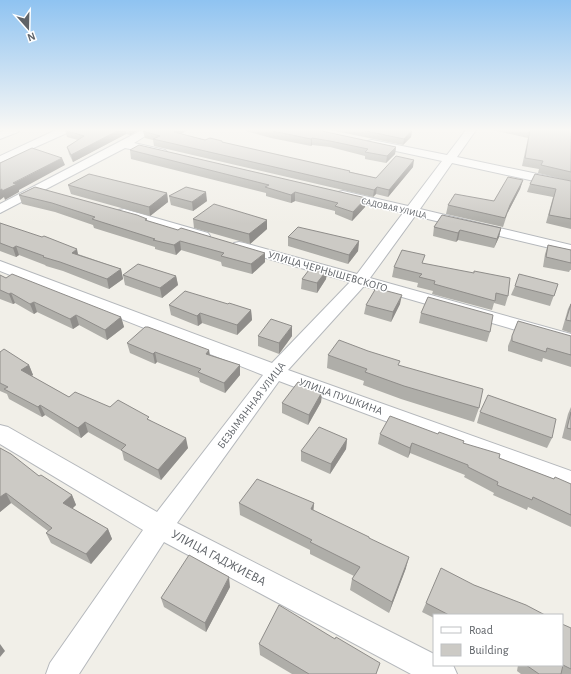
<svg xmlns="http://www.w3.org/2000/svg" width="571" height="674" font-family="'Alegreya Sans',sans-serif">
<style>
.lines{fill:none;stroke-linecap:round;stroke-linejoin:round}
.minor-casing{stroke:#b5b8bc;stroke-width:2}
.minor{fill:#fff;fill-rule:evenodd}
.wall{fill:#afaea9}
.shaded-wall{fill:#8f8d8a}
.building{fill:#cccac5;stroke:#8f8d8a}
.labels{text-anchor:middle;stroke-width:3;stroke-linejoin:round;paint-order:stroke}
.far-street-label{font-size:9px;fill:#5f6368;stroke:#fff}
.street-label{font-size:11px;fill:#5f6368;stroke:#fff}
.near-street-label{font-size:13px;fill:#5f6368;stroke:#fff}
</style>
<rect width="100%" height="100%" fill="#f1efe8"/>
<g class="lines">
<defs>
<g id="minor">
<path d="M5 130H19L18 132 0 139V132Z"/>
<path d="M56 130H70L69 132 0 163V156Z"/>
<path d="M142 130H155L134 143 165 150 167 152 165 154 161 155 125 148 0 213V204Z"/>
<path d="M466 130H476L457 157 571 181V189L452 163 420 209 571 245V253L415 216 370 278 571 334V346L364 286 288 370 571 471V491L279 381 177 523 434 654V665H453L457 674H411L164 542 79 674H46L50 663 143 530 0 444V425L8 427 157 512 263 375 0 271V261L272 363 350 282 234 249 232 246 234 243 239 242 244 243 357 274 403 213 338 198 337 195 338 192 343 191 408 206 442 161 368 145 367 143 368 141 372 140 447 155Z"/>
<path d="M124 209 208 233 210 236 208 239 203 240 119 216 117 213 119 210Z"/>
</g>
</defs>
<use href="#minor" class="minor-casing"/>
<use href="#minor" class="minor"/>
</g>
<g class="wall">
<path d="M65 130H139L130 135 126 134 73 162 69 154 67 147 78 140 67 137Z"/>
<path d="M246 130H317L396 147 395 154 386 163 365 159V156L330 147 312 145 311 146 271 138 246 131Z"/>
<path d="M330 130H412L411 137 403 145Z"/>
<path d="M492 130H571V181L538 173 539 169 522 166 528 138Z"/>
<path d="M143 131 182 134 205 140 222 142 376 178 413 167 388 197 376 194 373 197 154 146 153 140 145 138Z"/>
<path d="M130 150 365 207 352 221 335 214V211L295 201 291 203 266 196V193L131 159Z"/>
<path d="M523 180 520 189 507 214 503 227 446 214 448 205 494 201Z"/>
<path d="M571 181V229L546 223 553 197 527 192 530 184Z"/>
<path d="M68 185 167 193 168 202 150 216 71 194Z"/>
<path d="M19 195 147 221 265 262 252 274 222 266 221 262 181 250 176 255 155 249V247L94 228 93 225 55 212 22 204Z"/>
<path d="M169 196 207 201 193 211 171 205Z"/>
<path d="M193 219 267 220V229L250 244 194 228Z"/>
<path d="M0 223 78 254 121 269 123 279 109 289 63 271 46 266 45 265 19 255 16 257 0 251Z"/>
<path d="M434 227 501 228 499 237 494 248 458 240 456 242 433 236Z"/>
<path d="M288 237 359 241 358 251 348 264 288 246Z"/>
<path d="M548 245 571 250V270H570L569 272 543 267 545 254Z"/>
<path d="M423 263 508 296 505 306 494 303 492 310 432 294 433 291 417 287 418 283 392 277 394 267Z"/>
<path d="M327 270 326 279 317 293 301 289 302 279Z"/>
<path d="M0 275 6 278 121 317 124 327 107 340 79 325 73 329 37 312 34 314 15 303 13 304 0 299Z"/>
<path d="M123 275 176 276 178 285 162 298 125 285Z"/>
<path d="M558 284 550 306 511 295 515 286Z"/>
<path d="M571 303V333L562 330 568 309Z"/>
<path d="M228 304 251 310 252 320 237 335 202 323 198 326 171 315 169 305Z"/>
<path d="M400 304 391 322 364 314 366 305Z"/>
<path d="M421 313 490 332 487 342 419 323Z"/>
<path d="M258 336H292L279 354 258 346Z"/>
<path d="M512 336H571V367L543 358 542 362 508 351V346Z"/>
<path d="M127 343 209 350 210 355 240 365V375L225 393 200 382 199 378 157 362 155 364 130 353Z"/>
<path d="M0 352 29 365 33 375 31 376 69 397 110 407 150 420 188 448 161 480 124 460 122 451 88 432 81 438 45 415 42 417 9 399 7 394 0 391Z"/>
<path d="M328 355 479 408 474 422 401 399 363 385 364 381 327 368Z"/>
<path d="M322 392 321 402 308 425 282 413V403Z"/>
<path d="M571 407V441L562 438 568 414Z"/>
<path d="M480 412 552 438 547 448 477 423Z"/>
<path d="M380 434H438L463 443 499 458 554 479 571 484V527L528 507 527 510 493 495 494 493 464 477 465 475 410 453 408 458 378 444Z"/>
<path d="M347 439 346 449 330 474 301 461V451Z"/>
<path d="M0 448 39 476 72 495 76 505 72 508 108 529 112 539 91 564 51 543 46 533 48 531 11 503 0 512Z"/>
<path d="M239 503H314L313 510 369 538 406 568 389 613 350 590 352 579 354 576 310 554V550L240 515Z"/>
<path d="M474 585 545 615H434V618L422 612 426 603Z"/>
<path d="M230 587 206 632 164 607 161 598Z"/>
<path d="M571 634V674H521L517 671 518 665H562Z"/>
<path d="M259 644 377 674H292L260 655Z"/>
</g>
<g class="shaded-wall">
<path d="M119 130H126V134L73 162 71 155Z"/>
<path d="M129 130H139L130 135Z"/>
<path d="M177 130H187L175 139 174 132Z"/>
<path d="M412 130 411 137 403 145 404 139Z"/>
<path d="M312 138V145L311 146V139Z"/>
<path d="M396 147 395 154 386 163 387 156Z"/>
<path d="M62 158 65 165 19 190V192L5 200 4 197 0 200V190Z"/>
<path d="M414 160 413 167 388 197 389 190Z"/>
<path d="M523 180 520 189 507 214 503 227 510 205Z"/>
<path d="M377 187 376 194 373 197 374 190Z"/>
<path d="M206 192 207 201 193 211 192 202Z"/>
<path d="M295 192V201L291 203V195Z"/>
<path d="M167 193 168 202 150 216 149 207Z"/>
<path d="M366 198 365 207 352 221 353 212Z"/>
<path d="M267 220V229L250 244 249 234Z"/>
<path d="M501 228 499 237 494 248 497 239Z"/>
<path d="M460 230 458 240 456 242 458 233Z"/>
<path d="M180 241 181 250 176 255 174 245Z"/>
<path d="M359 241 358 251 348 264 349 255Z"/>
<path d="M16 246 19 255 16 257 13 248Z"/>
<path d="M77 249 79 259 72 253Z"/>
<path d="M265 253V262L252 274 251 264Z"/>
<path d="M121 269 123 279 109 289 107 279Z"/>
<path d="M327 270 326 279 317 293V283Z"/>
<path d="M176 276 178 285 162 298 160 288Z"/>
<path d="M11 293 15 303 13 304 9 294Z"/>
<path d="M402 295 400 304 391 322 393 312Z"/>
<path d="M34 302 37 312 34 314 30 304Z"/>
<path d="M251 310 252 320 237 335V325Z"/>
<path d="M200 313 202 323 198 326 197 316Z"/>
<path d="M76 315 79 325 73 329 70 319Z"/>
<path d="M121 317 124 327 107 340 105 330Z"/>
<path d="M292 326V336L279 354V343Z"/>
<path d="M209 350 210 360 206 354Z"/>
<path d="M155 352 157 362 155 364 153 354Z"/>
<path d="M29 365 33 375 25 381 21 370Z"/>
<path d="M240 365V375L225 393 224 383Z"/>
<path d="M322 392 321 402 308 425 309 415Z"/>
<path d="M40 405 45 415 42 417 38 407Z"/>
<path d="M85 422 88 432 81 438 78 428Z"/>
<path d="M186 438 188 448 161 480 158 470Z"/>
<path d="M347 439 346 449 330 474 331 464Z"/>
<path d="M412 443 410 453 408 458 410 448Z"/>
<path d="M6 493 11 503 0 512V497Z"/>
<path d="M72 495 76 505 68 513 63 503Z"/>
<path d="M314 503 313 515 311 509Z"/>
<path d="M108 529 112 539 91 564 86 554Z"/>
<path d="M409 557 406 568 389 613 392 602Z"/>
<path d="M229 577 230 587 206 632 205 623Z"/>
<path d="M0 644 5 651 0 657Z"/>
</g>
<g class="building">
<path d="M65 130H119L71 155 67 147 84 136Z"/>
<path d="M146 130H177L174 132 205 140 210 138 222 141V142L350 171 349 172 376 178 396 156 414 160 389 190 377 187 374 190 153 139 160 136 143 131Z"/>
<path d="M268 130H317L396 147 387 156 365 152 368 149 330 141 312 138 311 139Z"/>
<path d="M362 130H412L404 139Z"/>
<path d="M529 130H571V172L541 165 543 161 525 158 530 130Z"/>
<path d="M139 145 366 198 353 212 335 206 338 203 295 192 291 195 265 187 269 185 130 150Z"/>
<path d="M32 148 62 158 13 183 17 184 2 191V189L0 190V163Z"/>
<path d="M89 174 167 193 149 207 68 185Z"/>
<path d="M535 174 571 181V219L549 215 556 189 530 184Z"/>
<path d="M508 177 523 180 510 205 505 218 448 205 455 194 494 201Z"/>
<path d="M35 187 137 215 147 219 145 220 178 230 181 228 265 253 251 264 221 256 224 253 180 241 174 245 153 240 155 239 92 219 95 217 52 203 19 195Z"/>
<path d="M186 187 206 192 192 202 169 196Z"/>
<path d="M214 204 267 220 249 234 193 219Z"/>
<path d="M442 215 501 228 497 239 460 230 458 233 434 227Z"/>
<path d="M0 223 42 237 44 236 77 249 72 253 121 269 107 279 60 262 43 257 44 256 16 246 13 248 0 243Z"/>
<path d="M298 227 359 241 349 255 288 237Z"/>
<path d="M548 245 571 250V263L546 257Z"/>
<path d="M402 250 425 255 422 263 474 273V271L510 278 508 296 496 293 495 301 434 284 435 281 419 277 422 274 394 267Z"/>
<path d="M138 264 176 276 160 288 123 275Z"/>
<path d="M312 266 327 270 317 283 302 279Z"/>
<path d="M12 274 121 317 105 330 76 315 70 319 34 302 30 304 11 293 9 294 0 290V275L6 278Z"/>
<path d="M519 274 558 284 554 296 515 286Z"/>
<path d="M376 288 402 295 393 312 366 305Z"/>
<path d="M185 291 228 304 229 303 251 310 237 325 200 313 197 316 169 305Z"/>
<path d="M428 297 493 315 490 332 421 313Z"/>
<path d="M571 304V321L566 320Z"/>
<path d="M271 319 292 326 279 343 258 336Z"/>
<path d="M518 321 571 336V355L547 348 546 352 512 341V336Z"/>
<path d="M145 327H148L209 350 206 354 240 365 224 383 198 372 201 369 155 352 153 354 127 343Z"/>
<path d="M339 340 368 351 400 361 398 365 483 389 479 408 404 386 365 372 367 369 328 355Z"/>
<path d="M4 349 29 365 21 370 69 397 75 392 110 407 118 400 149 417 147 419 186 438 158 470 121 450 126 445 85 422 78 428 40 405 38 407 4 389 8 387 0 383V352Z"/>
<path d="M298 382 322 392 309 415 282 403Z"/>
<path d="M488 395 556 419 552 438 480 412Z"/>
<path d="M571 412V429L567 428Z"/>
<path d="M390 416 438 434 439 432 464 441 463 443 500 454 499 458 554 479 555 477 571 484V515L533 497 532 500 497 485 498 482 468 467V465L412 443 410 448 380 434Z"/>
<path d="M319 427 347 439 331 464 301 451Z"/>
<path d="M0 448 11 454 39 476 41 475 72 495 63 503 108 529 86 554 46 533 52 528 6 493 0 497Z"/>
<path d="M257 479 314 503 311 509 369 537V538L409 557 392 602 352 579 360 567 310 542 312 540 239 503Z"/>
<path d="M189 555 229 577 205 623 161 598Z"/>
<path d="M441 568 474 585 526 605 545 615H449L426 603Z"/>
<path d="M279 605 335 639 336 637 380 663 376 674H309L259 644Z"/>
<path d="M562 624 571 628V669L563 665 561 674H539L526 665H562Z"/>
</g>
<linearGradient id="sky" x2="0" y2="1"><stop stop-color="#8fc3f1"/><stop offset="0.58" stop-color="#f9f8f5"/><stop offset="1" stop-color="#f9f8f5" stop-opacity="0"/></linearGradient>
<rect width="571" height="224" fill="url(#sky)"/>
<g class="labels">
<g class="far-street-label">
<text transform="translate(394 208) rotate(13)" y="3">САДОВАЯ УЛИЦА</text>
</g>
<g class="street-label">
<text transform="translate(328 271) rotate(16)" y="4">УЛИЦА ЧЕРНЫШЕВСКОГО</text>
<text transform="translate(341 396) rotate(20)" y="4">УЛИЦА ПУШКИНА</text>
<text transform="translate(251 405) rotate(-53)" y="4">БЕЗЫМЯННАЯ УЛИЦА</text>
</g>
<g class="near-street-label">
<text transform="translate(219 557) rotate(28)" y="5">УЛИЦА ГАДЖИЕВА</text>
</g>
</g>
<rect x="433" y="614" width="130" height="52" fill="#ffffff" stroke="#bfc1c3"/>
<rect x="441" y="627" width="20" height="6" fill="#ffffff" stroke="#bfc1c3"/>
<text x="469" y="634" font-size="12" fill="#5f6368">Road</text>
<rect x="441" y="644" width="20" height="12" fill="#cccac5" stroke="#bfc1c3"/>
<text x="469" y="654" font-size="12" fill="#5f6368">Building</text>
<g transform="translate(28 28) rotate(160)" stroke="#ffffff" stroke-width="3" paint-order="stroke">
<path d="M0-3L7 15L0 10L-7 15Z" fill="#5f6368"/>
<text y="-6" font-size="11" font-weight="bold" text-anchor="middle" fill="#5f6368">N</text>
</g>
</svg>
